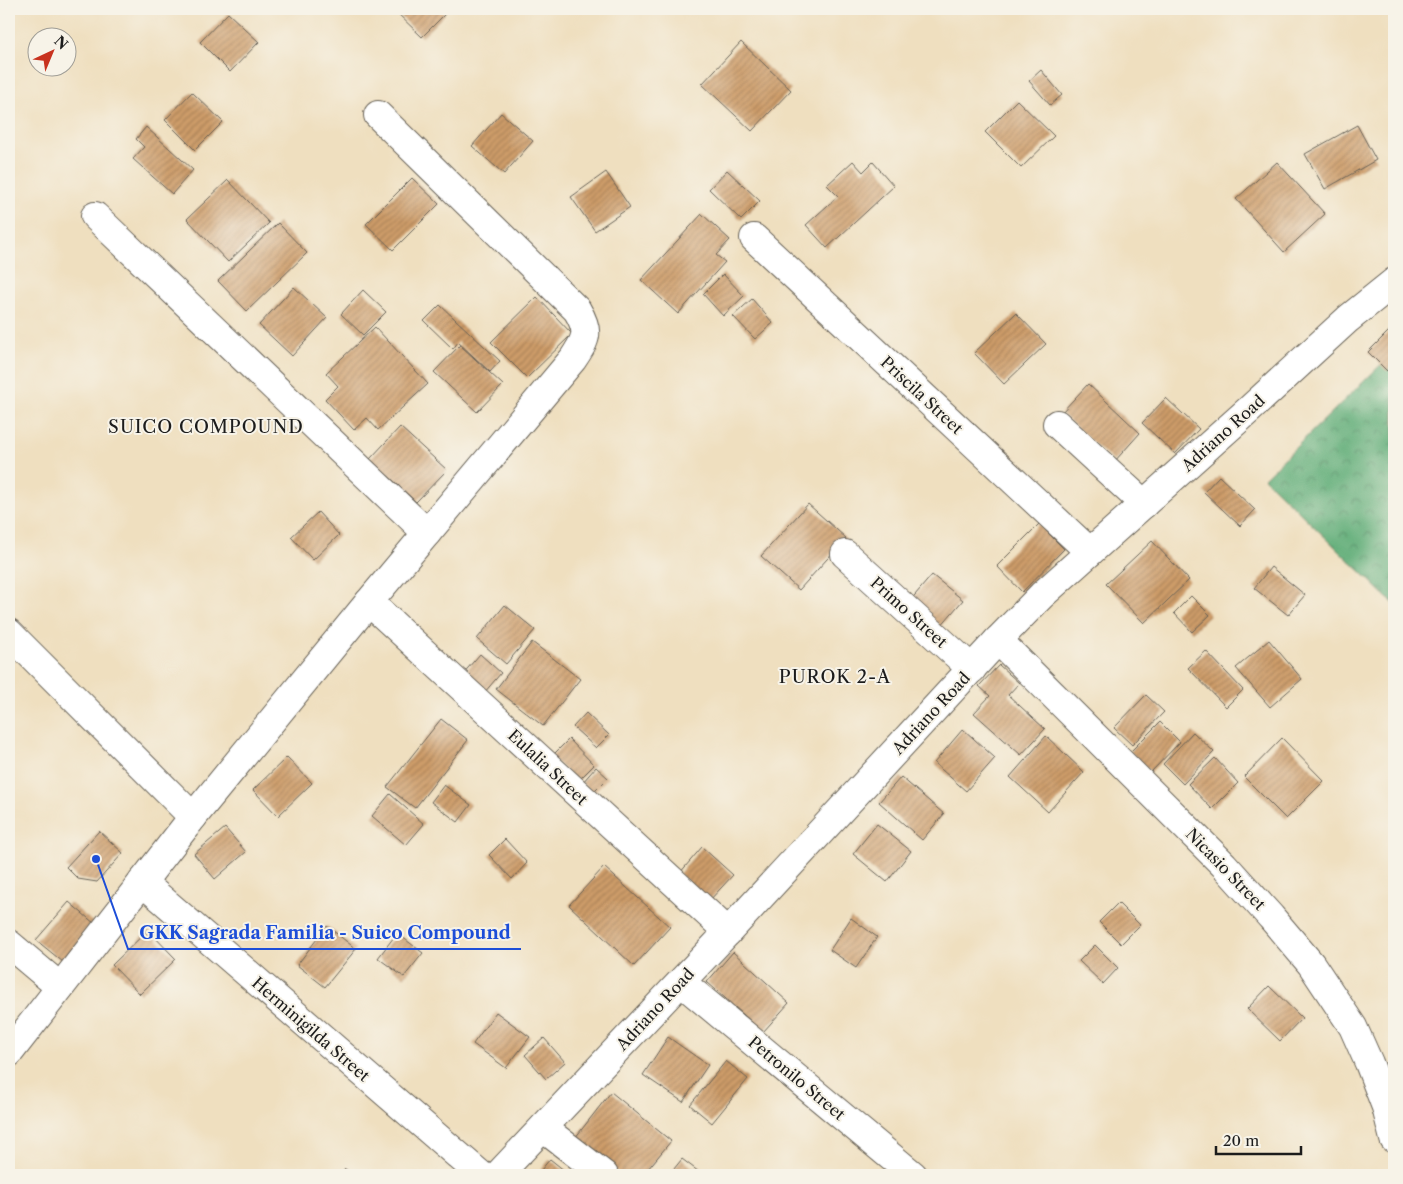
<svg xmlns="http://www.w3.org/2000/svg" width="1403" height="1184" font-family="'Libre Caslon Text',serif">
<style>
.forest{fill:url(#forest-crowns);stroke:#3e644a}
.building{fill:url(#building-hatch)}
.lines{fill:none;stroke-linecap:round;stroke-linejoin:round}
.street-casing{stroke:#666055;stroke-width:30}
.secondary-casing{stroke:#666055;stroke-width:30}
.street{stroke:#fff;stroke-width:28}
.secondary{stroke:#fff;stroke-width:28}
.labels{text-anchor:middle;stroke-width:4;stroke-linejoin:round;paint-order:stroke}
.street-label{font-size:16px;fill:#1c1c1c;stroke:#f7f3e8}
.neighbourhood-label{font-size:18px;letter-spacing:1px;fill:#1c1c1c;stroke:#f7f3e8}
.leader{fill:none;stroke:#1d4ed8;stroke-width:2}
.callout-dot{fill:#1d4ed8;stroke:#f7f3e8;stroke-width:2}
.callout-label{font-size:18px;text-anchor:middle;font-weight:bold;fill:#1d4ed8;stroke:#f7f3e8;stroke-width:4;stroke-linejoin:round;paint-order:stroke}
</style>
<defs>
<pattern id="forest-crowns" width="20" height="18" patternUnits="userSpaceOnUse" patternTransform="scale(1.25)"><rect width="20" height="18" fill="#60ad78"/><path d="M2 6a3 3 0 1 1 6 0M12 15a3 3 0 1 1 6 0" fill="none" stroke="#4e8c62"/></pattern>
<pattern id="building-hatch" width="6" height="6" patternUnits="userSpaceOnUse" patternTransform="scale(1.25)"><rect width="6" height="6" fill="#cd9c69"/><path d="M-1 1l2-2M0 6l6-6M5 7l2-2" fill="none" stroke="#a67e56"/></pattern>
</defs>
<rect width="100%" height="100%" fill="#f7f3e8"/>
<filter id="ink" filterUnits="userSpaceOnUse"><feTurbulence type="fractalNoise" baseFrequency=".02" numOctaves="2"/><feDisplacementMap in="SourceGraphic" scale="10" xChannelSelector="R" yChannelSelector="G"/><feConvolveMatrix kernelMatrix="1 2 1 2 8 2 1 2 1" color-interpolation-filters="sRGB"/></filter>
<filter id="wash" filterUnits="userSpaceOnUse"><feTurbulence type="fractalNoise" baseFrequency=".0096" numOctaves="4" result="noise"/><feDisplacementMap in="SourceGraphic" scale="20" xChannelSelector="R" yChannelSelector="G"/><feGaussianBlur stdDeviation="1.12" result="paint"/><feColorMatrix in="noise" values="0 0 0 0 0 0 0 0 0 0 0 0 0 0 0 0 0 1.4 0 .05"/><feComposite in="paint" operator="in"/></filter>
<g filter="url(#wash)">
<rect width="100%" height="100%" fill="#efdfbf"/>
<path class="forest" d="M1394 352V604L1264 478Z"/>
<g id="blocks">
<g class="building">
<path d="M393 9H440L445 14 422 37Z"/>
<path d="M228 13 259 42 230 72 200 42Z"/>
<path d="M741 42 791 90 752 131 702 84Z"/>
<path d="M1041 70 1062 95 1050 105 1029 81Z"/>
<path d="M192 92 223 122 195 150 165 120Z"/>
<path d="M1017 100 1054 136 1021 168 985 132Z"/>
<path d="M501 113 533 141 504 174 472 146Z"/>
<path d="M1357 125 1376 160 1325 189 1305 154Z"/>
<path d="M146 127 193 170 172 194 133 159 144 147 136 139Z"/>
<path d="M853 161 863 172 873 162 894 186 827 248 806 225 838 196 827 185Z"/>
<path d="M1277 162 1325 214 1284 252 1236 199Z"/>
<path d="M727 170 760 201 741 220 709 189Z"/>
<path d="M606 172 630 207 595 231 571 197Z"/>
<path d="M412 178 439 204 393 250 366 224Z"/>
<path d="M228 180 269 223 228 262 187 219Z"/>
<path d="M702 214 730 240 716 255 725 262 678 314 641 280Z"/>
<path d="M278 223 307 253 247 311 218 281Z"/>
<path d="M723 274 744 296 723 316 703 294Z"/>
<path d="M294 287 327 318 292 356 259 325Z"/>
<path d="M363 290 386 312 363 335 341 314Z"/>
<path d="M537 297 572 334 527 378 491 342Z"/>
<path d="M752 299 773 323 755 339 733 316Z"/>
<path d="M440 305 500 361 490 372 458 342 453 349 424 321Z"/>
<path d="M1016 313 1046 344 1004 384 974 353Z"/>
<path d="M1394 326V364L1387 371 1368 352Z"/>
<path d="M375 327 428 384 378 430 367 418 354 430 325 399 338 386 326 373Z"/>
<path d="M460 345 503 385 477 412 434 372Z"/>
<path d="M1088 384 1140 433 1114 462 1061 413Z"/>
<path d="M1166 398 1199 429 1175 454 1142 423Z"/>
<path d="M400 427 447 470 416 502 370 459Z"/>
<path d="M1219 476 1255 510 1240 526 1204 492Z"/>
<path d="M808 504 846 538 799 590 761 556Z"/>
<path d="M318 512 339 535 313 560 291 537Z"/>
<path d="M1039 524 1064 549 1022 592 997 566Z"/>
<path d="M1152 541 1189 580 1144 623 1106 584Z"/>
<path d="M1271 567 1305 595 1288 615 1254 588Z"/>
<path d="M932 575 963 600 940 627 909 602Z"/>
<path d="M1191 596 1210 615 1192 632 1174 613Z"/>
<path d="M505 605 535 630 506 664 477 639Z"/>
<path d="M1269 640 1302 679 1270 707 1236 668Z"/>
<path d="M532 642 580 679 543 726 496 689Z"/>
<path d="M1206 651 1243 690 1226 707 1188 668Z"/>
<path d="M480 654 501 673 484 693 462 675Z"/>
<path d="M999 665 1019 683 1008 695 1045 729 1021 755 974 713 990 696 979 686Z"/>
<path d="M1146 695 1164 712 1132 745 1114 728Z"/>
<path d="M586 713 609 735 596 748 573 727Z"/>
<path d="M441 719 468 740 415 808 387 787Z"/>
<path d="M1160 722 1180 742 1151 772 1130 752Z"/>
<path d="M963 729 995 758 966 791 934 763Z"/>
<path d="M1193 732 1214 752 1183 784 1163 764Z"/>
<path d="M1046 736 1084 772 1048 812 1010 777Z"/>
<path d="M1282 738 1324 781 1286 819 1244 777Z"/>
<path d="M569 739 594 765 577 782 551 757Z"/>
<path d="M287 757 312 783 278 816 253 790Z"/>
<path d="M1215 758 1238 783 1212 809 1188 784Z"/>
<path d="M596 767 608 778 593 793 582 783Z"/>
<path d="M901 777 944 814 922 840 879 802Z"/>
<path d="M444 785 471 805 458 822 431 802Z"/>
<path d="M390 794 424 824 406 845 372 816Z"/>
<path d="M877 824 911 851 887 882 853 854Z"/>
<path d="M225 828 246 852 215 879 194 854Z"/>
<path d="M99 831 123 853 97 882 78 879 66 867Z"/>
<path d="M505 839 527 863 512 879 489 855Z"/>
<path d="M702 847 733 875 709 901 679 874Z"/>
<path d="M604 867 670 927 634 966 569 905Z"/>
<path d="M69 902 95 924 63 962 36 940Z"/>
<path d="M1118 903 1140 925 1121 944 1099 922Z"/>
<path d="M851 918 877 937 856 968 830 950Z"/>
<path d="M327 926 356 949 325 987 297 965Z"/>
<path d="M148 930 176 959 140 994 112 965Z"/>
<path d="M397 933 423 953 404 977 378 958Z"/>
<path d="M1095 945 1118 968 1103 984 1079 961Z"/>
<path d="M733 952 789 1003 763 1032 707 982Z"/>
<path d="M1269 986 1302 1018 1280 1041 1247 1009Z"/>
<path d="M496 1012 530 1037 506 1068 473 1044Z"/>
<path d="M668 1037 708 1065 683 1102 643 1075Z"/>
<path d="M544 1038 565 1062 546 1079 525 1055Z"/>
<path d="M726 1061 748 1079 712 1123 690 1105Z"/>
<path d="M611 1092 671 1141 643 1175H621L575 1138Z"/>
<path d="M550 1159 570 1175H537Z"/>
<path d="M682 1159 703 1175H669Z"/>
<path d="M345 1169 356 1175H341Z"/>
</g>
</g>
</g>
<g filter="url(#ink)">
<use href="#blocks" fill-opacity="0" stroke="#666055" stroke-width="1"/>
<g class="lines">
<defs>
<g id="street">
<path d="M95 216 427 533"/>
<path d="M754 238 1090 552"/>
<path d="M1057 424 1144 504"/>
<path d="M845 554 972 669"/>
<path d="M369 602 728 932"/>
<path d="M9 633 193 817"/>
<path d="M998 640 1224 865 1271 917 1311 964 1353 1027 1369 1063 1386 1107 1394 1139"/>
<path d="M142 882 481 1175"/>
<path d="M9 944 60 987"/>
<path d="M681 982 913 1175"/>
<path d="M9 1053 193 817 369 602 573 359C587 338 590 332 577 310L378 115"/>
<path d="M543 1128 604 1175"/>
</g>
<path id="secondary" d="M498 1175 728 932 998 640 1042 595 1090 552 1251 408 1348 319 1394 282"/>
</defs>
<use href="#street" class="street-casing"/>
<use href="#secondary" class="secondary-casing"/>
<use href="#street" class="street"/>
<use href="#secondary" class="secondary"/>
</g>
</g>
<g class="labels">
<g class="street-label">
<text transform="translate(922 395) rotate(43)" y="6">Priscila Street</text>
<text transform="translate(1223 433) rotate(-42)" y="6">Adriano Road</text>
<text transform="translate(909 612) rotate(42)" y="6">Primo Street</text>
<text transform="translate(931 713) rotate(-47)" y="6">Adriano Road</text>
<text transform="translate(548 767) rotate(43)" y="6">Eulalia Street</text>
<text transform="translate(1226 869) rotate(46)" y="6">Nicasio Street</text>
<text transform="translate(655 1009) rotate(-47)" y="6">Adriano Road</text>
<text transform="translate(311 1029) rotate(41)" y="6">Herminigilda Street</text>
<text transform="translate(797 1078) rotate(40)" y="6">Petronilo Street</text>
</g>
<g class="neighbourhood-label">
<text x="206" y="433">SUICO COMPOUND</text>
<text x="835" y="683">PUROK 2-A</text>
</g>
</g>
<path class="leader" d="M96 859L128 949H521"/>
<circle class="callout-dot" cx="96" cy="859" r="5"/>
<g class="callout-label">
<text x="325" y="939">GKK Sagrada Familia - Suico Compound</text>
</g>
<rect width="1403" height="1184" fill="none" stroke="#f7f3e8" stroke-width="30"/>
<g transform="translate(52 52) rotate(44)"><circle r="24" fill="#f7f3e8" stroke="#9f9d96"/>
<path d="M0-4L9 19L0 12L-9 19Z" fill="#c8321e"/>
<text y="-8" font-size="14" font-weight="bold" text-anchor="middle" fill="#1c1c1c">N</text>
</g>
<path d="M1216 1146v8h85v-8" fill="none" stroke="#1c1c1c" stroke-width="2.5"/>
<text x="1223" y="1146" font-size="15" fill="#1c1c1c" stroke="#f7f3e8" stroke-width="4" paint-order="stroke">20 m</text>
</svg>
